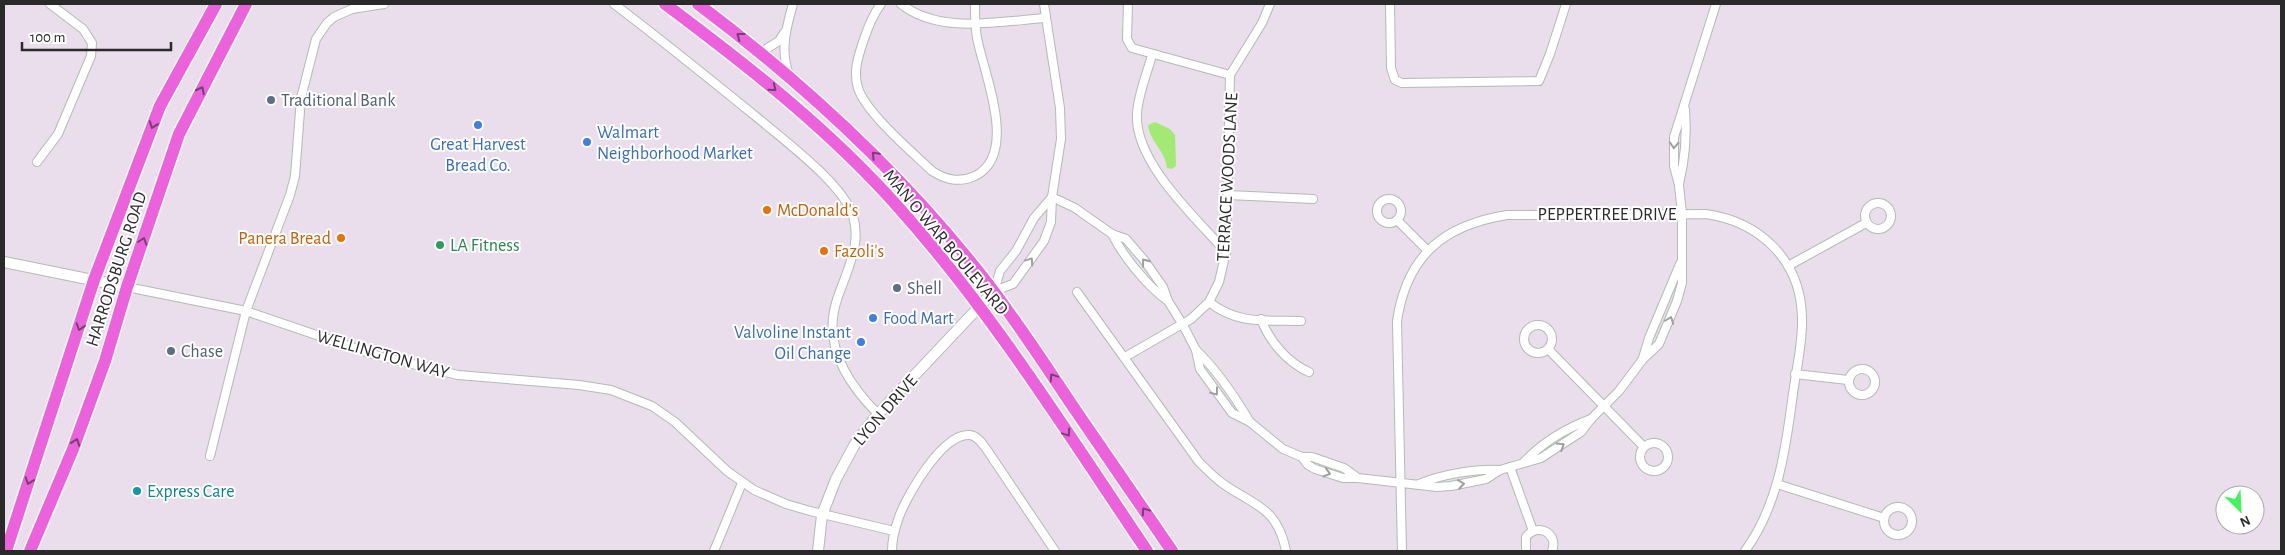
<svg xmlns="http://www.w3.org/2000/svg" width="2285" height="555" font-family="'Alegreya Sans',sans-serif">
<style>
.water{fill:#a2ea73}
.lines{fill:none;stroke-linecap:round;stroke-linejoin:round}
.minor-casing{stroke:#b0bdb2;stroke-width:10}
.tertiary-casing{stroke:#b0bdb2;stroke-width:12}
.primary-casing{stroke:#fff;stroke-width:15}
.minor{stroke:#fff;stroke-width:8}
.tertiary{stroke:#fff;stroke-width:10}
.primary{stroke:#eb62dc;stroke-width:12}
.oneway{stroke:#774071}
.oneway2{stroke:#9f9f9f}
.service-dot{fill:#5c6f8a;stroke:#fff;stroke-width:2}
.shop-dot{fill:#3f7fe0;stroke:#fff;stroke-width:2}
.food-dot{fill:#e8710a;stroke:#fff;stroke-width:2}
.leisure-dot{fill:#2e9e5b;stroke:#fff;stroke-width:2}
.culture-dot{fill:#0f9aa8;stroke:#fff;stroke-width:2}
.labels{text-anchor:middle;stroke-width:4;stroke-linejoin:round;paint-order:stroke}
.service-label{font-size:18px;fill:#4e5e75;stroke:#fff;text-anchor:start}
.shop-label{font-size:18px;fill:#366cbe;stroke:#fff;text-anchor:start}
.street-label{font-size:18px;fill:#2a2a2a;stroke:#fff}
.food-label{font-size:18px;fill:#c56008;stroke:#fff;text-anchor:start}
.leisure-label{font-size:18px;fill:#27864d;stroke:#fff;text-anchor:start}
.culture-label{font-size:18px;fill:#0d838f;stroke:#fff;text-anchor:start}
</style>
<rect width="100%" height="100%" fill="#eaddec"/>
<path class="water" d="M1155 122 1170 129 1175 135 1176 166 1172 169 1167 168C1165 150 1150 142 1148 125Z"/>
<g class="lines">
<defs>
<g id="minor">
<path d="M614 4C663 41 711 80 759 119 785 141 843 184 853 216 860 239 852 258 845 278 841 288 836 300 834 311 826 351 851 387 878 414"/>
<path d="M881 4C872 16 868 28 863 42 858 57 853 72 858 88 866 113 912 152 932 171 946 180 959 183 975 176 1019 154 984 74 977 38 975 27 975 15 975 4"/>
<path d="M901 4C940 35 1000 21 1046 18"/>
<path d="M1128 4 1127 39 1132 48 1230 75"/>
<path d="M1390 4 1391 68 1395 80 1402 83 1539 81 1550 54 1566 4"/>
<path d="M761 52 779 41 784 33"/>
<path d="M1152 55C1147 74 1138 94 1137 114 1134 162 1196 218 1226 252"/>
<path d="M789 75C780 51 786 28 793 4"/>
<path d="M1230 75 1262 23 1270 4"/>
<path d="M37 162 58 134 91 56 92 43 83 29 50 4"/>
<path d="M1679 184C1685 160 1687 134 1685 109"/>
<path d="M1228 195 1313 199"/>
<path d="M1052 197 1075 208 1112 234 1126 239 1144 260 1163 287 1168 301 1183 325 1196 350 1200 369 1232 413 1250 422 1283 449 1302 457H1312L1344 468 1358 478"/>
<circle cx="1389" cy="211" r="12"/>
<circle cx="1878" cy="216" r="13"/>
<path d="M1397 220 1427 250"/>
<path d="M1112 234C1123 256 1147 286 1168 301"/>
<path d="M1788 266 1866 223"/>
<path d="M127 287 246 311 375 355 458 375 579 385 611 390 652 406 675 422 727 471 754 490 786 504 810 511 894 531"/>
<path d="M994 291 1013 284 1044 241 1051 222 1052 197 1061 139 1060 108 1044 4"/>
<path d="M994 291 1000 271 1016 251 1034 218 1052 197"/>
<path d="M1077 292 1199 462C1206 469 1214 477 1222 483 1254 506 1277 506 1286 551"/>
<path d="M1209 302C1238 325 1266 320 1301 321"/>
<path d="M1261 319C1269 341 1288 363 1309 372"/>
<circle cx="1538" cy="339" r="14"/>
<path d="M1548 349 1644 447"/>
<path d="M1196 350C1217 370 1235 397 1250 422"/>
<path d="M1125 357 1191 319 1209 302 1219 282 1226 252 1230 75"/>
<path d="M1643 358 1649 338 1680 264"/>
<circle cx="1862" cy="382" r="13"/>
<path d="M1795 374 1848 380"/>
<circle cx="1654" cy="457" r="14"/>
<path d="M210 456 246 311 290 195 295 176 301 98 316 39 327 23 334 17 352 9 384 4"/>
<path d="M1302 457 1308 465 1315 469 1343 478H1358L1437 487 1451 486 1486 479 1500 470 1541 458 1581 432 1591 419 1619 391 1643 359 1659 344 1677 301 1682 283V214L1679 185 1674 166V137L1716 4"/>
<path d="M1524 462C1542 443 1567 428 1591 419"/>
<path d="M1510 467 1533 531"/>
<path d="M1419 484C1442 474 1475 469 1500 470"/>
<path d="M1777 484 1884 518"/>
<circle cx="1898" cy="521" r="14"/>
<path d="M714 551 742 483"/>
<path d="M892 551C892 540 895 528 899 517 907 495 943 432 970 435 977 436 981 442 985 447L1055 551"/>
<path d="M1402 551 1397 321C1407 255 1444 225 1507 215L1706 214C1761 222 1801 261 1802 318 1803 345 1795 374 1792 401 1785 454 1777 507 1745 551"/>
<path d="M1526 551V537C1537 522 1559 533 1552 551"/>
</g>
<g id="tertiary">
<path d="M4 262 127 287"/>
<path d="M818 551 822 515 836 479 855 444 878 414 994 291"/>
</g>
<g id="primary">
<path d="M665 4C748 66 830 130 899 208 993 313 1068 434 1147 551"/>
<path d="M698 4C803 83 899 171 981 275 1015 318 1045 365 1076 411 1108 458 1140 504 1172 551"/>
<path d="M6 551 94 280 160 106 216 4"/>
<path d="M30 551 73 449 105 361 127 287 179 134 246 4"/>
</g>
</defs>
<use href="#minor" class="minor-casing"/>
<use href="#tertiary" class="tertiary-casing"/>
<use href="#primary" class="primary-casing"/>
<use href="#minor" class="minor"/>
<use href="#tertiary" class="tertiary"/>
<use href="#primary" class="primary"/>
</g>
<defs><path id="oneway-chevron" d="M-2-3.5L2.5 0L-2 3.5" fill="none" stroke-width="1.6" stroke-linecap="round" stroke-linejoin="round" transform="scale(1.25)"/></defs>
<g class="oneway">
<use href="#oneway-chevron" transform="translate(740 36) rotate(-143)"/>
<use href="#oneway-chevron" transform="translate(773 88) rotate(39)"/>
<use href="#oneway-chevron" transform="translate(201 90) rotate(-63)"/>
<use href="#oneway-chevron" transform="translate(153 125) rotate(110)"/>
<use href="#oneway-chevron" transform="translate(875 155) rotate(-134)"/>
<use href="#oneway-chevron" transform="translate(143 241) rotate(-72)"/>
<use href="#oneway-chevron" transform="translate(80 327) rotate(107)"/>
<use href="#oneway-chevron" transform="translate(1053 377) rotate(-124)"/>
<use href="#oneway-chevron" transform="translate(1067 433) rotate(56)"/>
<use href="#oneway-chevron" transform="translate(76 442) rotate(-70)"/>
<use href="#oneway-chevron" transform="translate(29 481) rotate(109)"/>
<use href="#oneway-chevron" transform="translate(1145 511) rotate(-124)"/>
</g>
<g class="oneway2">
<use href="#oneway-chevron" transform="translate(1674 145) rotate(93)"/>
<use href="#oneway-chevron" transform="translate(1030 261) rotate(-56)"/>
<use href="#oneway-chevron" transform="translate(1145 262) rotate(-128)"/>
<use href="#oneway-chevron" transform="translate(1670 320) rotate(-69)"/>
<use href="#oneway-chevron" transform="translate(1215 392) rotate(53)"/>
<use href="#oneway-chevron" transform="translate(1561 446) rotate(-32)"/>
<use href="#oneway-chevron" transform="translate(1327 473) rotate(17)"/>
<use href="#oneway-chevron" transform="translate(1461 484) rotate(-9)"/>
</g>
<g class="service-dot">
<circle cx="271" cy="100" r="5"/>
<circle cx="897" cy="288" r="5"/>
<circle cx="171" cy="351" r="5"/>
</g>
<g class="shop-dot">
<circle cx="478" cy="125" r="5"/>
<circle cx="587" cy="142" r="5"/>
<circle cx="873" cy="318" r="5"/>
<circle cx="861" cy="342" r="5"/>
</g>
<g class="food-dot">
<circle cx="767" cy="210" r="5"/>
<circle cx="341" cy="238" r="5"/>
<circle cx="824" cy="251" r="5"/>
</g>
<circle class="leisure-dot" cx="440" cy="245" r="5"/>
<circle class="culture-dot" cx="137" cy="491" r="5"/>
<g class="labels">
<g class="service-label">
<text x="281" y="106">Traditional Bank</text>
<text x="907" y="294">Shell</text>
<text x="181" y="357">Chase</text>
</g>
<g class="shop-label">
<text x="597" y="138">Walmart<tspan x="597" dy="21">Neighborhood Market</tspan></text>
<text x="478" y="150" text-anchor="middle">Great Harvest<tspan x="478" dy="21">Bread Co.</tspan></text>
<text x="883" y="324">Food Mart</text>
<text x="851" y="338" text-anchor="end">Valvoline Instant<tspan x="851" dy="21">Oil Change</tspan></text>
</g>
<g class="street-label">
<text transform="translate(1227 177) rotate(-87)" y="6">TERRACE WOODS LANE</text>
<text x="1607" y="220">PEPPERTREE DRIVE</text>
<text transform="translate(946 242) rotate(50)" y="6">MAN O WAR BOULEVARD</text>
<text transform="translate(116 269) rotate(-72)" y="6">HARRODSBURG ROAD</text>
<text transform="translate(383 354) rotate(16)" y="6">WELLINGTON WAY</text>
<text transform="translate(885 410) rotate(-49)" y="6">LYON DRIVE</text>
</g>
<g class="food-label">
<text x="777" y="216">McDonald's</text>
<text x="331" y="244" text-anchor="end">Panera Bread</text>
<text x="834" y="257">Fazoli's</text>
</g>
<g class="leisure-label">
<text x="450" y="251">LA Fitness</text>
</g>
<g class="culture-label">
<text x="147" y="497">Express Care</text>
</g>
</g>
<rect width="2285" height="555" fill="none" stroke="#2a2a2a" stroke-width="10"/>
<g transform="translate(2240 510) rotate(156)"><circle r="24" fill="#ffffff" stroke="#aaaaaa"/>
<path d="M0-4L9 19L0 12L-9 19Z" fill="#43f35e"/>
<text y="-8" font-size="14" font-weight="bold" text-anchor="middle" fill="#2a2a2a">N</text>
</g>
<path d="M22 42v8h149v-8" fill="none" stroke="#2a2a2a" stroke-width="2.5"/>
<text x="30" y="42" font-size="15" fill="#2a2a2a" stroke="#ffffff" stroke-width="4" paint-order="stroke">100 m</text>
</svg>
